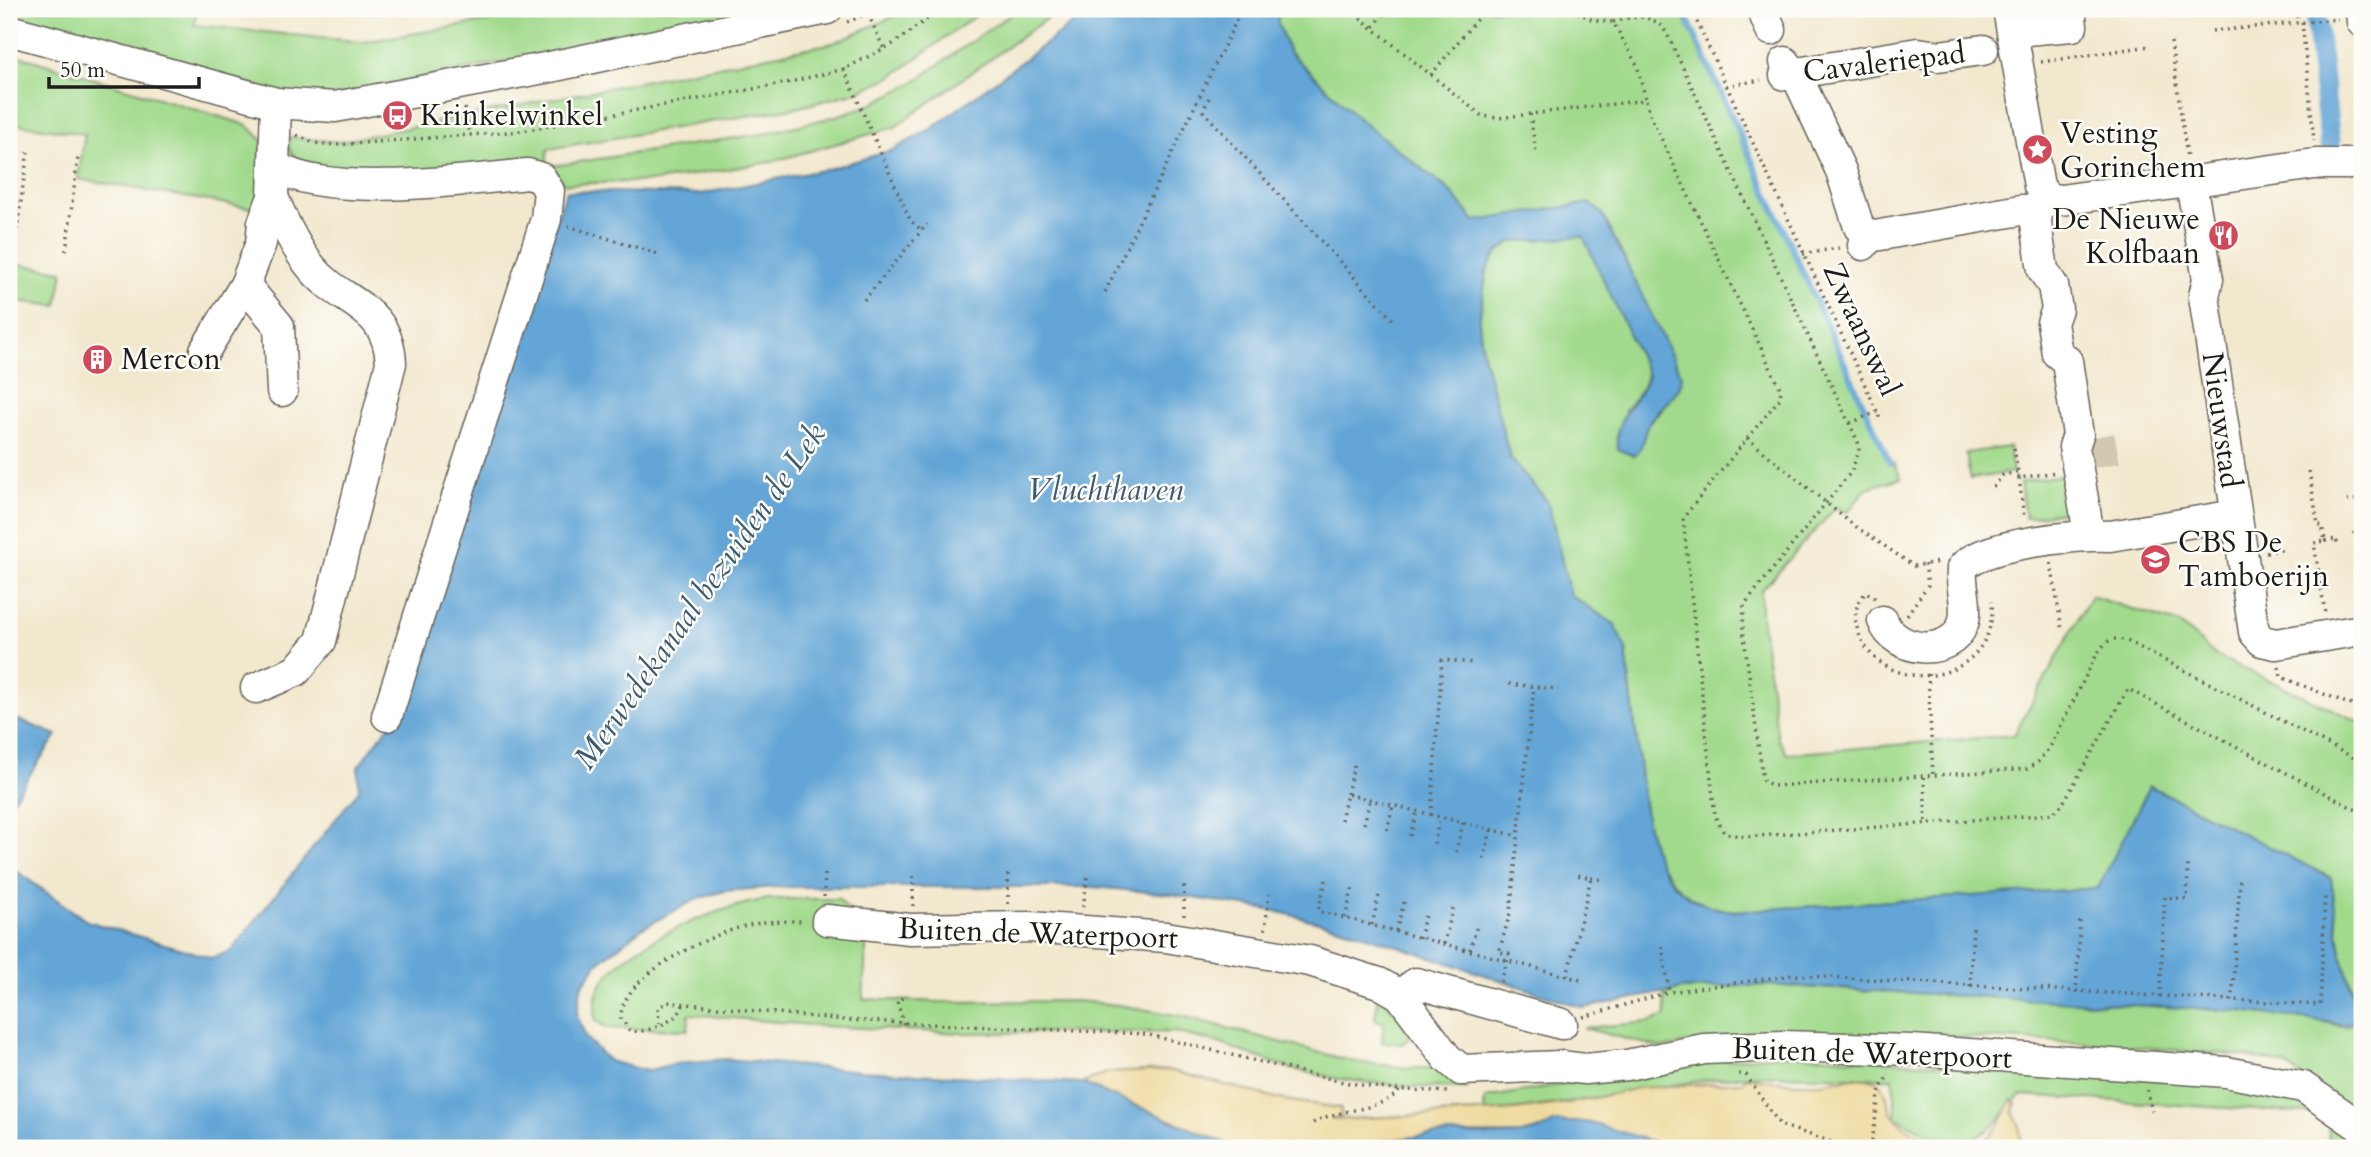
<svg xmlns="http://www.w3.org/2000/svg" width="2371" height="1157" font-family="Cardo,serif">
<style>
.green{fill:#a1da8c;stroke:#5e7b54;stroke-width:2}
.sand{fill:#eeda9e;stroke:#857b5d;stroke-width:2}
.water{fill:#62a5d6;stroke:#3f6079;stroke-width:2}
.lines{fill:none;stroke-linecap:round;stroke-linejoin:round}
.stream{stroke:#62a5d6;stroke-width:6}
.canal{stroke:#62a5d6;stroke-width:21}
.minor-tunnel{stroke:#d2c9b3;stroke-width:30;stroke-dasharray:30 15;stroke-linecap:butt}
.minor-casing{stroke:#67635a;stroke-width:33}
.path{stroke:#67635a;stroke-width:3.5;stroke-dasharray:2 5;stroke-linecap:butt}
.minor{stroke:#fff;stroke-width:30}
.labels{text-anchor:middle;stroke-width:5;stroke-linejoin:round;paint-order:stroke}
.street-label{font-size:30px;fill:#1c1c1c;stroke:#fdfcf7}
.poi-label{font-size:30px;fill:#1c1c1c;stroke:#fdfcf7;text-anchor:start}
.water-label{font-size:32px;font-style:italic;fill:#3c5a70;stroke:#fdfcf7}
</style>
<rect width="100%" height="100%" fill="#fdfcf7"/>
<filter id="ink" filterUnits="userSpaceOnUse"><feTurbulence type="fractalNoise" baseFrequency=".0143" numOctaves="2"/><feDisplacementMap in="SourceGraphic" scale="14" xChannelSelector="R" yChannelSelector="G"/><feConvolveMatrix kernelMatrix="1 2 1 2 8 2 1 2 1" color-interpolation-filters="sRGB"/></filter>
<filter id="wash" filterUnits="userSpaceOnUse"><feTurbulence type="fractalNoise" baseFrequency=".00686" numOctaves="4" result="noise"/><feDisplacementMap in="SourceGraphic" scale="28" xChannelSelector="R" yChannelSelector="G"/><feGaussianBlur stdDeviation="1.57" result="paint"/><feColorMatrix in="noise" values="0 0 0 0 0 0 0 0 0 0 0 0 0 0 0 0 0 1.4 0 .05"/><feComposite in="paint" operator="in"/></filter>
<g filter="url(#wash)">
<rect width="100%" height="100%" fill="#f2e8ce"/>
<g class="green">
<path d="M9 9H198L194 25 363 42 561 9H769L334 96 290 95 9 21Z"/>
<path d="M905 9H985L891 77 857 92 800 107 548 149 546 167 767 133 829 118 868 106 911 84 1018 9H1060L895 127 771 162 656 181 565 184 546 167 360 178 298 160C289 152 287 148 290 137L338 142 833 43 893 17Z"/>
<path d="M1278 9H1680L1890 464 1894 463 1901 478 1867 488 1847 513 1836 507 1761 591V616L1778 739 1787 754 2014 735 2091 596 2180 624 2216 656 2362 723V1079L2354 1080 2362 1086V1121L2286 1065 2247 1056 2089 1043 1937 1036H1735L1661 1048 1584 1028 1649 1022 1666 1016 1664 995 1681 989 1766 985 2240 1011 2297 1016 2345 1027 2357 1017 2358 1006 2341 954 2331 878 2150 786 2099 888 1735 911C1687 907 1658 875 1647 830L1626 649 1614 624 1570 595 1548 502 1510 458 1482 350 1479 321 1487 269 1497 253 1511 242 1583 235 1645 363C1651 385 1637 395 1624 411L1647 426 1680 387 1602 213 1475 221 1449 190 1359 119 1289 52 1278 24Z"/>
<path d="M9 53 247 125 263 141 257 209 78 179 85 134 9 123Z"/>
<path d="M9 263 63 271 57 306 9 300Z"/>
<path d="M2009 447 2013 472 1970 479 1966 453Z"/>
<path d="M2069 474 2075 510 2025 518 2020 482Z"/>
<path d="M769 899H839L867 932 863 999 941 1002 1077 1001 1118 1005 1182 1016 1355 1062 1408 1068H1441L1466 1088 1411 1087 1339 1079 1288 1068 1219 1043 1174 1032 962 1033 821 1026 689 1014 688 1030 607 1028 596 1021C595 1009 594 996 601 985 628 941 720 906 769 899Z"/>
<path d="M1378 993 1415 1034 1402 1044 1382 1042 1384 1022 1375 1020Z"/>
<path d="M1787 1054 2284 1087 2319 1114 2022 1095C2009 1105 2001 1120 1988 1130 1960 1152 1921 1132 1896 1117L1893 1078C1844 1078 1793 1073 1744 1076 1656 1083 1572 1106 1484 1112L1485 1098 1667 1066Z"/>
<path d="M2329 1121 2362 1144V1148H2328Z"/>
</g>
<path class="sand" d="M1168 1070 1284 1100 1340 1108 1342 1116 1331 1120 1515 1110 1582 1101 1638 1088 1742 1082 1746 1077C1771 1081 1795 1084 1820 1083 1836 1082 1858 1074 1874 1080 1889 1086 1886 1104 1893 1115 1908 1136 1951 1150 1976 1144 1994 1140 2004 1115 2012 1100L2016 1103 2013 1113 2019 1123 2022 1148H1676L1555 1122 1548 1127 1521 1134H1449L1381 1141 1354 1148H1237L1082 1083 1106 1073Z"/>
<g class="water">
<path d="M289 9H393L373 12Z"/>
<path d="M1092 9H1278V24L1289 52 1359 119 1449 190 1475 221 1589 203 1602 213 1682 377C1679 398 1655 407 1647 427 1642 439 1645 445 1634 456L1618 449C1610 417 1641 402 1648 375L1583 236 1511 242 1497 253 1487 269 1479 321 1482 350 1510 458 1548 502 1570 595 1614 624 1626 649C1630 686 1635 723 1639 761 1647 828 1649 904 1735 911L2098 888 2150 786 2331 878 2341 954 2358 1010 2350 1025 2240 1011 1766 985 1681 989 1584 1008 1346 929 1275 911 1170 894 1093 887H776L725 891 697 899 642 928 598 963 581 987 577 1015 586 1038 609 1061 647 1071 677 1063 727 1059 862 1071 1082 1083 1237 1148H9V866L87 921 212 958 231 951 359 790 358 767 403 707 566 191 700 194 828 169 893 150 931 129Z"/>
<path d="M16 719 57 735 9 805V738Z"/>
<path d="M1555 1122H1587L1676 1148H1354C1384 1139 1418 1136 1450 1134 1482 1133 1527 1142 1555 1122Z"/>
</g>
<g class="lines">
<path class="stream" d="M1683 9 1890 463"/>
<path class="canal" d="M2315 9 2330 142"/>
</g>
</g>
<g filter="url(#ink)">
<g class="lines">
<path class="minor-tunnel" d="M2091 453 2117 448"/>
<defs>
<g id="minor">
<path d="M1762 9 1771 30"/>
<path d="M2008 9 2039 186 2047 198"/>
<path d="M2017 9 2019 21 2026 30 2072 26 2071 18 2034 19 2027 9"/>
<path d="M2361 9 2362 22"/>
<path d="M9 30 276 103 335 107 550 67 827 9"/>
<path d="M1785 62 1800 83 1841 171 1859 227 1869 237"/>
<path d="M1785 75 1918 53 1938 56 1983 50"/>
<path d="M275 166C325 199 468 180 528 174L541 178 549 191 546 219 387 716"/>
<path d="M2191 183 2208 279 2204 296 2254 632 2262 641 2276 644 2362 630"/>
<path d="M2047 198 2037 212 2036 223 2043 270 2053 286 2057 309 2052 323 2057 353 2067 361 2078 435 2074 447 2089 534"/>
<path d="M2047 198 2061 200 2315 164H2362"/>
<path d="M1863 245 1869 237 2021 210 2037 212"/>
<path d="M245 285 279 326 282 391"/>
<path d="M205 350 245 285 261 243 263 223 273 197 276 103"/>
<path d="M1883 621C1894 652 1950 659 1963 624 1969 606 1960 586 1962 568 1979 544 2080 534 2110 536L2236 515"/>
<path d="M256 688 296 671 321 641 391 363C388 304 342 305 312 268 295 248 283 221 273 197"/>
<path d="M827 920 910 929 1030 927 1166 937 1310 961 1379 983 1400 995 1447 1058 1461 1070 1560 1066 1585 1069 1627 1065 1704 1049 1783 1046 1912 1050 2226 1072 2303 1087 2362 1128"/>
<path d="M1400 995 1416 983 1562 1024"/>
</g>
</defs>
<use href="#minor" class="minor-casing"/>
<g class="path">
<path d="M1349 9 1482 116 1498 118 1646 100 1651 117 1781 390 1780 398 1683 518 1715 816 1724 833 1745 837 2052 814 2062 805 2128 689 2362 813"/>
<path d="M1571 9 1593 20 1613 22 1637 65 1646 100"/>
<path d="M1691 9 1882 422"/>
<path d="M2296 9 2298 22"/>
<path d="M868 14 884 49"/>
<path d="M847 22 879 9"/>
<path d="M1613 22C1635 16 1654 12 1667 34L1858 442 1859 451 1851 472 1744 605 1743 629 1763 781 1774 786 2027 769 2038 762 2050 747 2096 656C2109 634 2118 636 2139 647L2362 762"/>
<path d="M2302 22 2314 141"/>
<path d="M1374 27 1387 9"/>
<path d="M2212 31 2338 19"/>
<path d="M2171 42 2187 157"/>
<path d="M2041 62 2150 46"/>
<path d="M844 69 910 220 922 231"/>
<path d="M1431 75 1485 9"/>
<path d="M1726 86 1761 80"/>
<path d="M1209 98 1203 111 1393 320"/>
<path d="M465 108 470 136"/>
<path d="M1530 114 1536 152"/>
<path d="M297 135 314 143 337 145 522 131 786 83 844 69 893 44 941 9"/>
<path d="M568 226 658 254"/>
<path d="M15 244 28 150"/>
<path d="M66 251 78 157"/>
<path d="M1803 254 1839 248"/>
<path d="M1105 292 1242 9"/>
<path d="M864 300 927 224"/>
<path d="M1850 423 1877 412"/>
<path d="M1747 438 1852 524 1914 566 1939 562"/>
<path d="M2014 448 2019 478 2056 472"/>
<path d="M2309 471 2318 525H2322L2325 541 2314 543 2325 613"/>
<path d="M2019 478 2024 518"/>
<path d="M1993 487 2003 475 2018 472"/>
<path d="M2347 501 2362 499"/>
<path d="M2353 532 2360 538 2362 552"/>
<path d="M2325 541 2337 539V544"/>
<path d="M2266 552 2286 549"/>
<path d="M2051 563 2062 630"/>
<path d="M1875 598 1866 592C1855 605 1853 615 1858 631 1881 701 1998 687 1992 601"/>
<path d="M1907 615 1928 585 1925 564"/>
<path d="M2279 667 2281 677 2362 709"/>
<path d="M1928 674 1933 776"/>
<path d="M1509 684 1558 689"/>
<path d="M1924 777 1926 824"/>
<path d="M1347 794 1355 761"/>
<path d="M1431 815 1442 660 1475 663"/>
<path d="M1341 820 1347 794 1518 836"/>
<path d="M1364 824 1370 800"/>
<path d="M1387 830 1393 806"/>
<path d="M1410 836 1417 812"/>
<path d="M1434 844 1440 817"/>
<path d="M1456 852 1463 823"/>
<path d="M1484 859 1491 830"/>
<path d="M1591 878 1604 880"/>
<path d="M1326 880 1318 911 1585 981"/>
<path d="M824 897 825 871"/>
<path d="M1008 904V871"/>
<path d="M913 906V873"/>
<path d="M1083 907 1088 874"/>
<path d="M1184 916V883"/>
<path d="M1345 918 1353 887"/>
<path d="M1372 925 1379 895"/>
<path d="M1265 930 1269 894"/>
<path d="M1396 931 1405 899"/>
<path d="M1419 938 1426 913"/>
<path d="M1444 944 1453 908"/>
<path d="M1662 946 1669 992 1793 975 2320 1005 2325 894"/>
<path d="M1470 950 1477 925"/>
<path d="M1567 976 1591 878 1577 875"/>
<path d="M1501 982 1509 954 1499 952 1510 913 1534 687"/>
<path d="M1970 986 1973 928"/>
<path d="M2076 993 2080 918"/>
<path d="M2160 997 2165 897 2187 899 2188 861"/>
<path d="M2232 1001 2240 880"/>
<path d="M683 1005C681 1020 643 1036 629 1030L621 1018C619 976 710 935 745 926 763 921 784 921 804 921"/>
<path d="M1583 1017 1669 992"/>
<path d="M659 1024 658 1008 668 1002 845 1020 1145 1034 1343 1082 1387 1089 1449 1092"/>
<path d="M904 1024 897 1002 905 996"/>
<path d="M1739 1074 1746 1075 1780 1125 1850 1148"/>
<path d="M2147 1090 2152 1111"/>
<path d="M1313 1123C1340 1107 1379 1113 1400 1090"/>
<path d="M1871 1148 1880 1089 1889 1074"/>
</g>
<use href="#minor" class="minor"/>
</g>
</g>
<defs>
<symbol id="bus-disc" viewBox="-11 -11 22 22"><circle r="9.5" fill="#d1495b" stroke="#fdfcf7"/><path d="M-5-6H5V4H4V6H2V4H-2V6H-4V4H-5ZM-3.5-4V0h7V-4ZM-3.5 1.2v1.5H-2V1.2ZM2 1.2v1.5H3.5V1.2Z" fill="#fff"/></symbol>
<symbol id="sight-disc" viewBox="-11 -11 22 22"><circle r="9.5" fill="#d1495b" stroke="#fdfcf7"/><path d="M0-6L1.8-2.2L6-1.7L2.9 1.2L3.7 5.4L0 3.3L-3.7 5.4L-2.9 1.2L-6-1.7L-1.8-2.2Z" fill="#fff"/></symbol>
<symbol id="restaurant-disc" viewBox="-11 -11 22 22"><circle r="9.5" fill="#d1495b" stroke="#fdfcf7"/><path d="M-5-6h1v4h1v-4h1v4h1v-4h1v5L-1.5 .5V6h-2V.5L-5-1ZM5-6V6H3V1.5H1.5Q1.5-4 5-6Z" fill="#fff"/></symbol>
<symbol id="building-disc" viewBox="-11 -11 22 22"><circle r="9.5" fill="#d1495b" stroke="#fdfcf7"/><path d="M-4-6H4V6H1V3H-1V6H-4ZM-2.5-4.3h1.7v1.8h-1.7ZM.8-4.3h1.7v1.8H.8ZM-2.5-1h1.7V.8h-1.7ZM.8-1h1.7V.8H.8Z" fill="#fff"/></symbol>
<symbol id="school-disc" viewBox="-11 -11 22 22"><circle r="9.5" fill="#d1495b" stroke="#fdfcf7"/><path d="M0-5L7-2L0 1L-7-2ZM-4 1L0 2.5L4 1V4Q0 6-4 4Z" fill="#fff"/></symbol>
</defs>
<g fill-rule="evenodd">
<use href="#bus-disc" x="380" y="98" width="35" height="35"/>
<use href="#sight-disc" x="2020" y="132" width="35" height="35"/>
<use href="#restaurant-disc" x="2206" y="218" width="35" height="35"/>
<use href="#building-disc" x="80" y="342" width="35" height="35"/>
<use href="#school-disc" x="2138" y="542" width="35" height="35"/>
</g>
<g class="labels">
<g class="street-label">
<text transform="translate(1884 62) rotate(-7)" y="10">Cavaleriepad</text>
<text transform="translate(1862 329) rotate(65)" y="10">Zwaanswal</text>
<text transform="translate(2222 420) rotate(82)" y="10">Nieuwstad</text>
<text transform="translate(1038 933) rotate(2)" y="10">Buiten de Waterpoort</text>
<text transform="translate(1872 1053) rotate(2)" y="10">Buiten de Waterpoort</text>
</g>
<g class="poi-label">
<text x="420" y="125">Krinkelwinkel</text>
<text x="2060" y="143">Vesting<tspan x="2060" dy="34">Gorinchem</tspan></text>
<text x="2200" y="229" text-anchor="end">De Nieuwe<tspan x="2200" dy="34">Kolfbaan</tspan></text>
<text x="121" y="369">Mercon</text>
<text x="2178" y="552">CBS De<tspan x="2178" dy="34">Tamboerijn</tspan></text>
</g>
<g class="water-label">
<text x="1105" y="500">Vluchthaven</text>
<text transform="translate(699 596) rotate(-55)" y="11">Merwedekanaal bezuiden de Lek</text>
</g>
</g>
<rect width="2371" height="1157" fill="none" stroke="#fdfcf7" stroke-width="35"/>
<path d="M49 77v10h150v-10" fill="none" stroke="#1c1c1c" stroke-width="3.5"/>
<text x="60" y="77" font-size="21" fill="#1c1c1c" stroke="#fdfcf7" stroke-width="5" paint-order="stroke">50 m</text>
</svg>
